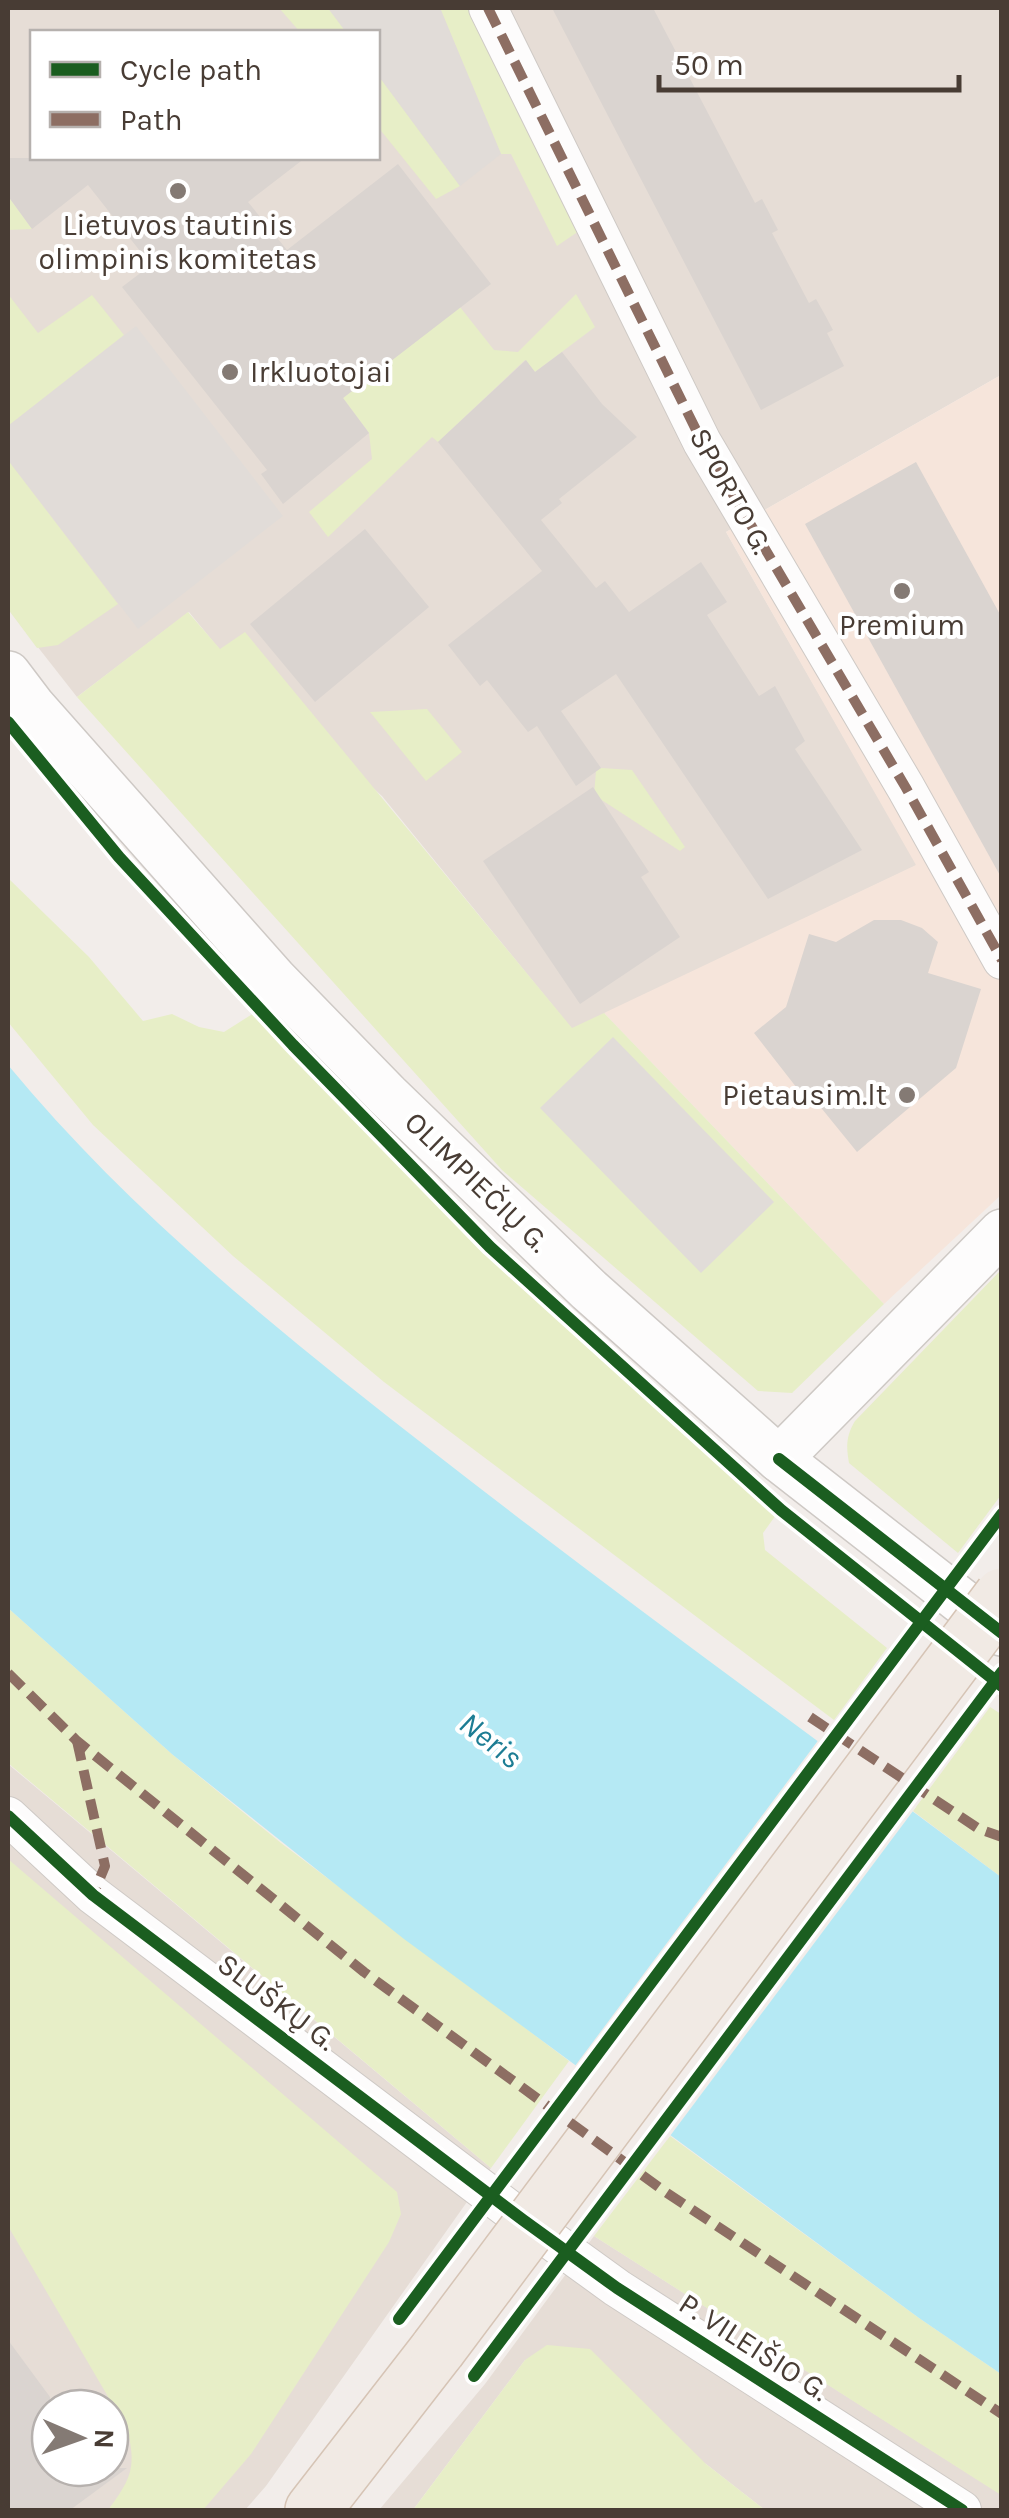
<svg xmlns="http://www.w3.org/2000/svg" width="1009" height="2518" font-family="Karla,sans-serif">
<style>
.residential{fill:#e6ddd6;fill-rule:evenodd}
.commercial{fill:#f6e5db}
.green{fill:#e7eec7}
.parking{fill:#e1dcd8}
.water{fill:#b5e9f4}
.pier{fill:#f2edea}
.building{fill:#dad4d0}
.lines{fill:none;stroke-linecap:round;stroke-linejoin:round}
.minor-casing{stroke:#cec9c5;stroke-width:40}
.tertiary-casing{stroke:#cec9c5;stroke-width:48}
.primary-casing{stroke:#d6c4b5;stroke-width:58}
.minor{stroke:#fdfcfc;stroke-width:38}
.tertiary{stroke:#fdfcfc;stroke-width:45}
.primary{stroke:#f1eae4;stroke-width:55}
.primary-bridge-casing{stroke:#d6c4b5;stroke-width:58;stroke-linecap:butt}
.primary-bridge{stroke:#f1eae4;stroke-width:55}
.quiet{stroke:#8d6e63;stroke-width:10;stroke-dasharray:20 10;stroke-linecap:butt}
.cycleway-casing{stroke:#fff;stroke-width:19}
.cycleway{stroke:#1b5e20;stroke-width:12}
.poi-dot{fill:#847a74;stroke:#fff;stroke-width:4}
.labels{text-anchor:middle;stroke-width:8;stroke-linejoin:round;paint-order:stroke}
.poi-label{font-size:30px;fill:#483c34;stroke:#fff}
.street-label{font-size:30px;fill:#483c34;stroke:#fff}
.water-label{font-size:32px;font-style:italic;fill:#1d7d94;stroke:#fff}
</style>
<rect width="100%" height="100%" fill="#f2edea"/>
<g class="residential">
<path d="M8 8H1001V375L726 532 917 865 572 1029 382 796 220 650 189 612 77 697 8 609ZM32 32H378V158H32Z"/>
<path d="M8 1764 491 2168 266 2486 245 2510H8ZM50 2408H110V2468H50Z"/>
<path d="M594 2236 1002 2495 1001 2510H765L706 2464 525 2360 413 2510H379L485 2384Z"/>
</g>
<path class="commercial" d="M1001 375V1195L884 1304 604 1013 916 865 726 532Z"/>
<g class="green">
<path d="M279 8H328L346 32H300Z"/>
<path d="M440 8H470L579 231 557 246 511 154H501Z"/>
<path d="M378 75 460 186 436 199 378 127Z"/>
<path d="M8 196 32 229 8 230Z"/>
<path d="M8 294 38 333 92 295 124 335 8 426Z"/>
<path d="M576 294 595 327 535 372 525 360 438 442 432 437 328 537 309 512 372 459 369 433 343 398 460 307 494 350 518 352Z"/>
<path d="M8 460 118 604 58 645 37 648 8 609Z"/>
<path d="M188 612 220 649 245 632 572 1028 604 1013 884 1304 792 1393 758 1391 502 1170 77 697Z"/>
<path d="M427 709 462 752 426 781 370 712Z"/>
<path d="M601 768 632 770 685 847 680 851 594 795 596 771Z"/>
<path d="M8 878 89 957 143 1021 172 1014 199 1027 224 1032 254 1013 494 1261 776 1515 763 1533 765 1550 887 1648 834 1720 384 1382 233 1256 93 1125 8 1022Z"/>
<path d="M1001 1270V1495L958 1553 849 1463C846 1446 846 1436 855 1421Z"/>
<path d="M8 1608 173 1755 281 1843 569 2061 491 2168 8 1763Z"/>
<path d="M990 1707 1001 1714V1877L913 1811Z"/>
<path d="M8 1859 397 2192 401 2214 389 2242 251 2454 203 2510H108C131 2479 137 2467 127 2429L8 2226Z"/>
<path d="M670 2136 919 2318 1001 2374V2495L594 2236Z"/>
<path d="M547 2345 590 2349 706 2464 765 2510H413L525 2360Z"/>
</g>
<g class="parking">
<path d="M328 8H440L501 154 460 186 378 75V32H346Z"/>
<path d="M136 326 283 516 138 629 8 460V426Z"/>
<path d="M613 1037 774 1202 701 1273 540 1108Z"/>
</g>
<path class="water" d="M8 1065C130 1213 281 1333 432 1451 619 1597 811 1735 1001 1877V2374L919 2318 404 1939 173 1755 8 1608Z"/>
<path class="pier" d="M820 1738 916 1807 667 2140 572 2070Z"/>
<g class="building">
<path d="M552 8H653L755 203 762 199 778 230 772 233 809 303 816 299 825 315 833 330 827 333 844 366 761 410Z"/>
<path d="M8 158H305L248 202 287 250 398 164 491 284 343 398 369 433 283 504 261 474 267 470 122 287 151 265 88 185 32 229 8 196Z"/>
<path d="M562 352 602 404 637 437 559 499 562 503 541 520 596 588 605 581 629 612 701 562 727 602 707 615 759 696 775 686 805 741 795 749 862 850 768 899 616 674 561 711 601 768 576 786 537 726 528 732 487 680 480 686 448 645 542 571 438 442 526 360 535 372Z"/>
<path d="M916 462 1002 618V879L805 524Z"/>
<path d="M365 529 429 607 315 702 250 624Z"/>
<path d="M593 787 649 872 641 877 680 937 580 1004 483 861Z"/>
<path d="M874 920H901L922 928 938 942 928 973 981 989 956 1068 857 1152 805 1088 800 1092 754 1033 786 1007 809 934 836 942Z"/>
<path d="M8 2340 50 2397V2468H127L70 2510H8Z"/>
</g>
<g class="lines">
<defs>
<g id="minor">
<path d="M488 8 702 442 906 788 1002 960"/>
<path d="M8 1816 93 1895 523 2220 617 2288 962 2510"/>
</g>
<g id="tertiary">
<path d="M8 674 33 707 274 979 387 1095 589 1290 779 1459 1002 1633"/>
<path d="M779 1459 1002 1232"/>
</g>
<path id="primary" d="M313 2510 438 2349"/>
</defs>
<use href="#minor" class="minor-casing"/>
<use href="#tertiary" class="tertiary-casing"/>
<use href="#primary" class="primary-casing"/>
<use href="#minor" class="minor"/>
<use href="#tertiary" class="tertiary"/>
<use href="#primary" class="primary"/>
<defs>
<path id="primary-bridge" d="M438 2349 1002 1596"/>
</defs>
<use href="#primary-bridge" class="primary-bridge-casing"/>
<use href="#primary-bridge" class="primary-bridge"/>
<g class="quiet">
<path d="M488 8 702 442 906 788 1002 960"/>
<path d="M8 1673 77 1741 364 1972 664 2191 1002 2414"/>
<path d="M810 1717 979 1829 1002 1837"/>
<path d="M77 1741 105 1866 93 1895"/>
</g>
<defs>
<g id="cycleway">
<path d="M8 722 119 857 293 1045 490 1247 781 1510 1002 1686"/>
<path d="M779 1459 1002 1633"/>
<path d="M8 1816 93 1895 523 2220 617 2288 962 2510"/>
<path d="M399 2319 1002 1514"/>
<path d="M474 2376 1002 1672"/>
</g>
</defs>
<use href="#cycleway" class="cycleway-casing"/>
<use href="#cycleway" class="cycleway"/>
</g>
<g class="poi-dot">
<circle cx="178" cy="191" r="10"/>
<circle cx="230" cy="372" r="10"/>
<circle cx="902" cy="591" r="10"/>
<circle cx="907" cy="1095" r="10"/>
</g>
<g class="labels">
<g class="poi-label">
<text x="178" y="235">Lietuvos tautinis<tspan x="178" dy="34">olimpinis komitetas</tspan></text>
<text x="250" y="382" text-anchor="start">Irkluotojai</text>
<text x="902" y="635">Premium</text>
<text x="887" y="1105" text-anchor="end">Pietausim.lt</text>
</g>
<g class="street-label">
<text transform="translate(731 491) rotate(61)" y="10">SPORTO G.</text>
<text transform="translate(477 1182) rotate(44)" y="10">OLIMPIEČIŲ G.</text>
<text transform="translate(277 2002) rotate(37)" y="10">SLUŠKŲ G.</text>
<text transform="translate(754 2347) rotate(33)" y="10">P. VILEIŠIO G.</text>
</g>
<g class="water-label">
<text transform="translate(491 1740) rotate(38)" y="11">Neris</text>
</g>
</g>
<rect width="1009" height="2518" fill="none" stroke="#483c34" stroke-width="20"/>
<rect x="30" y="30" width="350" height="130" fill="#ffffff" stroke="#b6b1ae" stroke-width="2.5"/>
<rect x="50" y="62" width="50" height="15" fill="#1b5e20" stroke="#b6b1ae" stroke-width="2.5"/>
<text x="120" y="80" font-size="30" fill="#483c34">Cycle path</text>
<rect x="50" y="112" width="50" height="15" fill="#8d6e63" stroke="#b6b1ae" stroke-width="2.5"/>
<text x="120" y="130" font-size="30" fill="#483c34">Path</text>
<g transform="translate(80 2438) rotate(92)"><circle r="48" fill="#ffffff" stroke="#b6b1ae" stroke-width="2.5"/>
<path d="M0-8L18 38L0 25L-18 38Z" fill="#847a74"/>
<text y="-15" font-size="28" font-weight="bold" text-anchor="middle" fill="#483c34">N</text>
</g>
<path d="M659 75v15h300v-15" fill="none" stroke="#483c34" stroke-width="5"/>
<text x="674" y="75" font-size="30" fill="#483c34" stroke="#ffffff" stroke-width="8" paint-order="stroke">50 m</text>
</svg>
